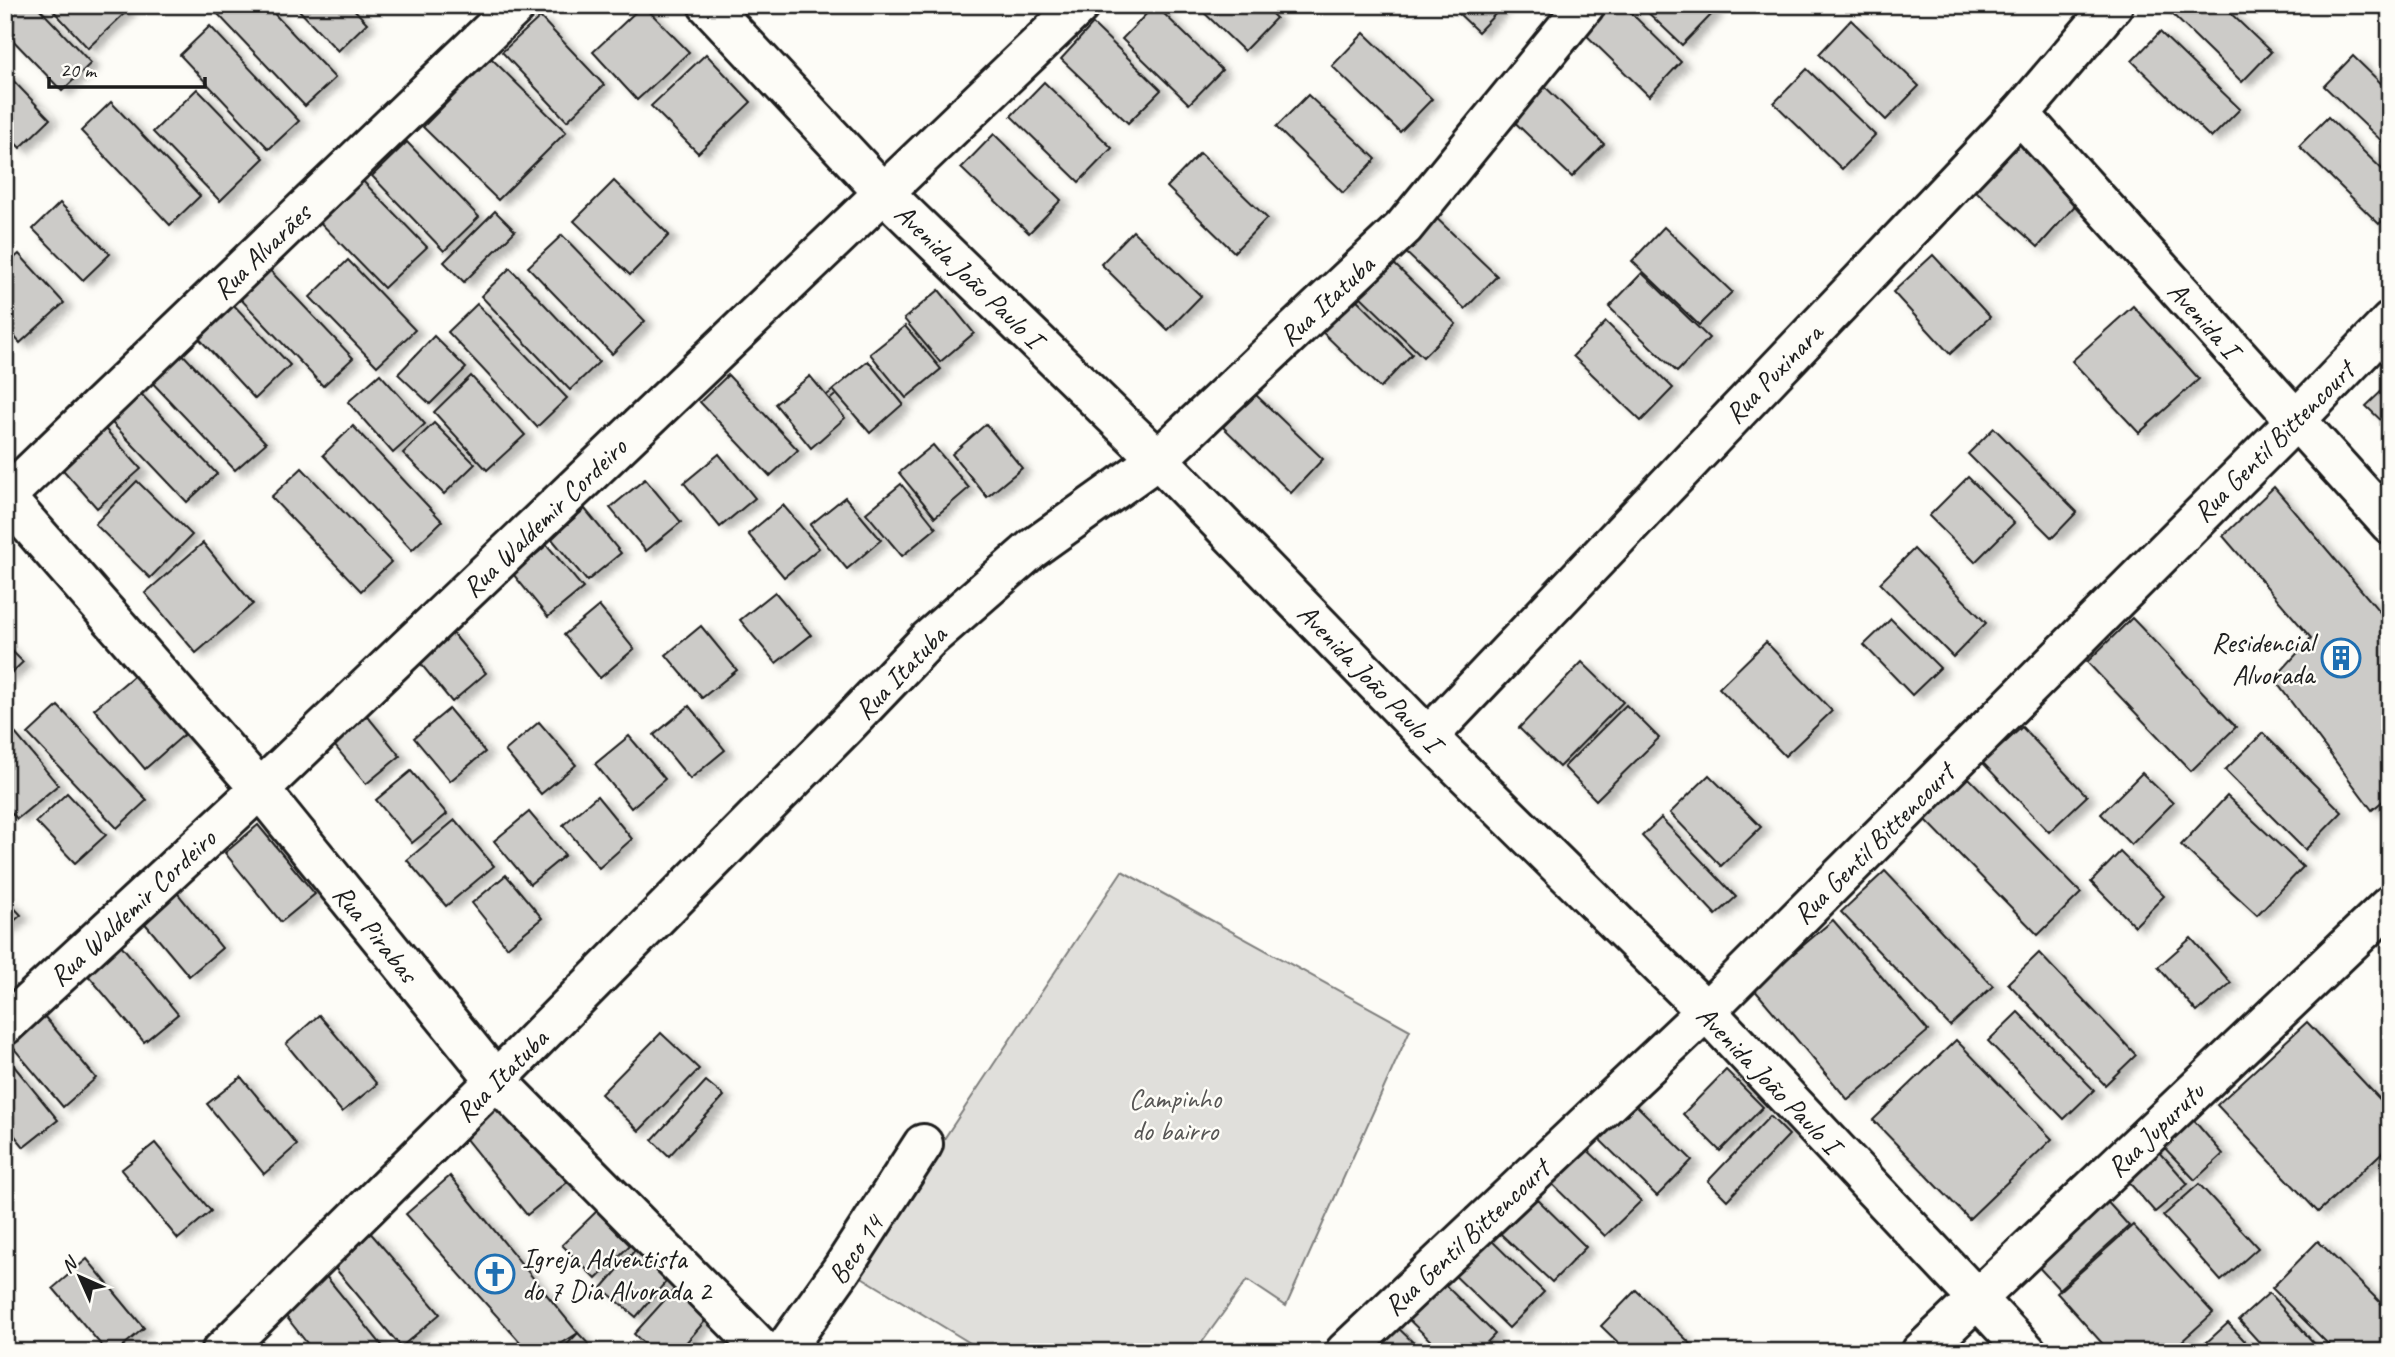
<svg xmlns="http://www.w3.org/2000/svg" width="2395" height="1357" font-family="Caveat,sans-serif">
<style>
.green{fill:#e0dfdb;stroke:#7e7e7c;stroke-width:2}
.building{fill:#cccbc8;stroke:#1c1c1c;stroke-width:2;filter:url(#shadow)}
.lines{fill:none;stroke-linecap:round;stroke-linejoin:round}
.street-casing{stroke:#1c1c1c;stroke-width:44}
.secondary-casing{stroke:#1c1c1c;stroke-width:44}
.street{stroke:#fdfcf7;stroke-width:38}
.secondary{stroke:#fdfcf7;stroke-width:38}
.labels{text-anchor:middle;stroke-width:5;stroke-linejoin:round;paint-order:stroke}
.street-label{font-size:28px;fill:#1c1c1c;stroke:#fdfcf7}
.poi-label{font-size:28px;fill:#1c1c1c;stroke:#fdfcf7;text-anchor:end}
.park-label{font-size:28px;fill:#575655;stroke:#fdfcf7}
</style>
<defs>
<filter id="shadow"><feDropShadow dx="8" dy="4.5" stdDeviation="3.5" flood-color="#0004"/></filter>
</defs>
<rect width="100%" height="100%" fill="#fdfcf7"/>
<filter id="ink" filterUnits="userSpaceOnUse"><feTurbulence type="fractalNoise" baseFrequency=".0143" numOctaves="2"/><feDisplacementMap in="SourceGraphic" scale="14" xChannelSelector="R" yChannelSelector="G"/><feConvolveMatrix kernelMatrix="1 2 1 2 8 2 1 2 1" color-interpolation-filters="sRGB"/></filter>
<g filter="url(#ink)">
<path class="green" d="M1122 871 1410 1030 1286 1306 1247 1280 1195 1352H985L855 1273Z"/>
<g class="building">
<path d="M5 5H36L91 63 62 91 5 32Z"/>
<path d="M48 5H121L127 11 88 48Z"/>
<path d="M223 5H266L335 78 305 106 216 12Z"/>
<path d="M294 5H350L367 23 338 51Z"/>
<path d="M643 5 689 52 637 100 593 52Z"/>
<path d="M1155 5 1222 70 1189 104 1122 39Z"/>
<path d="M1196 5H1263L1276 18 1244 51Z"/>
<path d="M1450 5H1504L1478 32Z"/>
<path d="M1606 5H1623L1681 62 1649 96 1581 30Z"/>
<path d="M1640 5H1707L1714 12 1682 45Z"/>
<path d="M2163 5H2222L2271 52 2242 82Z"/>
<path d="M540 17 604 85 567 121 502 52Z"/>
<path d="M1851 20 1919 86 1886 120 1819 54Z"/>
<path d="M1093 24 1161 90 1128 123 1061 59Z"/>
<path d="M210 26 299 121 269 149 180 55Z"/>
<path d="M2160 32 2240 109 2211 138 2132 61Z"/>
<path d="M1364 33 1432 99 1400 132 1332 66Z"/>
<path d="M706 54 751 102 698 153 651 106Z"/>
<path d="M2353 56 2390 92V149L2324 86Z"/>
<path d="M491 58 566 132 498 200 423 127Z"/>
<path d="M1807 69 1875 135 1842 169 1774 103Z"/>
<path d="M5 72 50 119 20 148 5 132Z"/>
<path d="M1536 78 1604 144 1572 177 1504 112Z"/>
<path d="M1044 82 1112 148 1079 182 1011 116Z"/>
<path d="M197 89 264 158 220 201 153 132Z"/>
<path d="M1308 95 1376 159 1343 193 1276 127Z"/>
<path d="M111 102 200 196 170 225 81 131Z"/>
<path d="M2328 117 2390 177V213L2379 224 2299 146Z"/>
<path d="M994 134 1061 200 1029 233 961 168Z"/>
<path d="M2010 136 2080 200 2038 247 1967 183Z"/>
<path d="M407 142 479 217 444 251 372 176Z"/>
<path d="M1200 153 1267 218 1234 252 1167 187Z"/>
<path d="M354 172 427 247 384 288 311 213Z"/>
<path d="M614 181 669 235 630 275 574 221Z"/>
<path d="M60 203 110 254 83 280 33 229Z"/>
<path d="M495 211 515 231 464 282 444 262Z"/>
<path d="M1429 211 1497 276 1465 309 1397 244Z"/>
<path d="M1664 227 1732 292 1699 325 1632 261Z"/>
<path d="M1133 231 1201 296 1168 330 1101 264Z"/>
<path d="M562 235 645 321 612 354 528 267Z"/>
<path d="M19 254 64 303 20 343 5 326V266Z"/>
<path d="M1933 255 1990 317 1950 354 1893 292Z"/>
<path d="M1388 258 1456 324 1423 357 1356 292Z"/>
<path d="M348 260 415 330 377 366 310 297Z"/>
<path d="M264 264 353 358 323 386 234 292Z"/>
<path d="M510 268 599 362 570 390 481 296Z"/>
<path d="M1642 273 1709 338 1677 372 1609 307Z"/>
<path d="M1345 288 1412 354 1380 388 1312 322Z"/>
<path d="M939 290 974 333 940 362 904 319Z"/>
<path d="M230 301 290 365 255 399 195 334Z"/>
<path d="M477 304 567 398 537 427 448 332Z"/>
<path d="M2133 306 2199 379 2139 433 2072 361Z"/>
<path d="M1606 322 1673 388 1641 421 1573 356Z"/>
<path d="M905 326 941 369 906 398 870 354Z"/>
<path d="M434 336 466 368 430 404 398 374Z"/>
<path d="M177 348 266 443 235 470 146 376Z"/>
<path d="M868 361 872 365 795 428 792 424Z"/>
<path d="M868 361 903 404 870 433 833 390Z"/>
<path d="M380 374 425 424 393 453 348 402Z"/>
<path d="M728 375 798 450 770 476 700 402Z"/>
<path d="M471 376 525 435 487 470 434 412Z"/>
<path d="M810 376 845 418 811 448 775 404Z"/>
<path d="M128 380 217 474 187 502 98 408Z"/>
<path d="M2390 383V429L2366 406Z"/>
<path d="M1255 394 1323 459 1291 493 1223 427Z"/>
<path d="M99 422 141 469 97 508 56 462Z"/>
<path d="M434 423 475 464 444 494 403 453Z"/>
<path d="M986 424 1022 468 987 497 952 454Z"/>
<path d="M353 426 442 521 412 550 323 455Z"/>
<path d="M1994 428 2077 512 2052 538 1968 454Z"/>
<path d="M933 445 969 488 935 517 899 473Z"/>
<path d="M719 454 755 498 720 527 684 483Z"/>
<path d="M302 468 391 562 361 591 271 497Z"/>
<path d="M1968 477 2014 523 1975 562 1929 516Z"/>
<path d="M645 479 681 522 646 551 610 508Z"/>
<path d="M137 481 192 535 150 578 95 524Z"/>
<path d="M901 484 936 528 902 556 866 513Z"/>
<path d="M2274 487 2390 624V795L2372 810 2274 679 2311 638 2223 536Z"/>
<path d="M845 497 881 540 847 569 810 525Z"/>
<path d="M783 505 819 548 784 577 748 534Z"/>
<path d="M585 509 621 553 587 581 551 538Z"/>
<path d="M203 543 253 604 196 653 145 593Z"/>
<path d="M547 545 583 588 548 617 513 574Z"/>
<path d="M1914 549 1986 623 1953 657 1880 583Z"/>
<path d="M775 592 811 635 776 663 740 620Z"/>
<path d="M599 606 634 649 600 678 564 635Z"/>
<path d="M2132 618 2236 727 2191 771 2087 662Z"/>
<path d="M1891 619 1940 668 1912 695 1864 645Z"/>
<path d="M701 626 737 670 702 698 666 655Z"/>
<path d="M450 630 486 673 452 702 416 658Z"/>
<path d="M1766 642 1832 711 1785 756 1719 688Z"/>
<path d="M5 644 23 662 5 679Z"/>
<path d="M1582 662 1623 702 1559 767 1519 728Z"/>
<path d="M136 674 187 732 145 769 94 709Z"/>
<path d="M1626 705 1659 738 1596 800 1564 767Z"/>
<path d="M58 706 147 800 117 828 28 734Z"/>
<path d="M689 706 725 750 690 779 654 735Z"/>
<path d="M449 709 485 752 450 781 414 738Z"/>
<path d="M364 712 400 756 366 784 330 740Z"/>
<path d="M539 722 576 765 541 794 505 751Z"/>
<path d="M2022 727 2087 796 2049 832 1983 763Z"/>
<path d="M15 733 58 785 17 819 5 805V741Z"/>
<path d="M2263 733 2342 812 2305 850 2225 770Z"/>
<path d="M629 736 665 779 631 808 595 764Z"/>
<path d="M411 771 447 814 412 843 376 800Z"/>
<path d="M2142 773 2173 803 2131 845 2101 814Z"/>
<path d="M1709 775 1761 827 1721 866 1670 813Z"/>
<path d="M1966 775 2081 893 2038 935 1923 817Z"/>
<path d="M67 793 106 835 75 863 36 822Z"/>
<path d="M597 796 632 839 599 868 563 825Z"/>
<path d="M2227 796 2303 867 2257 915 2181 845Z"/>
<path d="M529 812 565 855 530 884 494 841Z"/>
<path d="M1661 818 1736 897 1716 915 1642 836Z"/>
<path d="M455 820 494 866 446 906 407 860Z"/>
<path d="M258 825 315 894 281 922 225 853Z"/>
<path d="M2120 852 2164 896 2135 926 2091 882Z"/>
<path d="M1885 871 1993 986 1950 1026 1841 912Z"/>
<path d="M506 875 542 918 507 947 472 903Z"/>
<path d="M166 879 222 948 189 976 132 908Z"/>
<path d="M5 898 21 915 5 929Z"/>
<path d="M1833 920 1928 1031 1848 1100 1753 988Z"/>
<path d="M2191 938 2231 983 2197 1012 2158 967Z"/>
<path d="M121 945 178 1014 144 1042 87 974Z"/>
<path d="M2039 953 2136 1055 2105 1085 2008 983Z"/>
<path d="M39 1010 96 1078 63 1107 5 1038Z"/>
<path d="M2018 1012 2094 1090 2064 1119 1988 1041Z"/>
<path d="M319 1015 377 1084 342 1112 286 1044Z"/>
<path d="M2307 1022 2390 1110V1145L2318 1212 2217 1105Z"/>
<path d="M661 1033 699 1069 639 1131 601 1094Z"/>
<path d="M1956 1040 2052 1139 1969 1219 1873 1120Z"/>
<path d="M5 1055 58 1120 24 1147 5 1124Z"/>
<path d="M1726 1070 1763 1107 1720 1151 1683 1114Z"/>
<path d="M241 1077 297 1145 264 1174 207 1104Z"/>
<path d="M706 1081 724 1096 669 1156 652 1140Z"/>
<path d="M505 1096 571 1179 527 1215 461 1133Z"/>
<path d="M1631 1100 1692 1160 1657 1196 1596 1136Z"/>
<path d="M1770 1116 1789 1135 1727 1200 1708 1181Z"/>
<path d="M2190 1116 2223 1154 2195 1180 2160 1143Z"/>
<path d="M1578 1141 1641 1201 1605 1236 1544 1176Z"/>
<path d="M2151 1142 2188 1184 2155 1212 2119 1171Z"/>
<path d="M155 1143 211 1211 178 1239 121 1170Z"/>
<path d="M450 1176 578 1333 548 1352H529L406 1214Z"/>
<path d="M2199 1184 2258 1248 2221 1281 2163 1216Z"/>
<path d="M1525 1187 1586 1247 1552 1282 1489 1223Z"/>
<path d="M2104 1198 2129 1226 2059 1289 2034 1262Z"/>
<path d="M602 1206 635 1240 596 1279 562 1245Z"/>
<path d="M2133 1225 2213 1313 2170 1352H2110L2057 1293Z"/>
<path d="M368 1230 440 1314 401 1347 330 1262Z"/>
<path d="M1483 1232 1544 1292 1509 1328 1447 1268Z"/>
<path d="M2318 1241 2390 1312V1352H2336L2272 1288Z"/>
<path d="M642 1242 675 1271 636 1317 602 1288Z"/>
<path d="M87 1259 144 1328 116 1352H107L53 1288Z"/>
<path d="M1434 1274 1495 1334 1478 1352H1442L1399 1310Z"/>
<path d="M325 1275 385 1349 381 1352H314L281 1310Z"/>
<path d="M679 1284 712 1313 678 1352H653L634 1334Z"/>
<path d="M1636 1290 1697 1350 1695 1352H1628L1601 1326Z"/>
<path d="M2269 1293 2322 1352H2268L2239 1320Z"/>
<path d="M1390 1320 1423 1352H1359Z"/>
<path d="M2228 1323 2255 1352H2196Z"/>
<path d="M578 1333 596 1352H560Z"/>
</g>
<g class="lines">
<defs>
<g id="street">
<path d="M2020 114 2390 524"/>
<path d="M5 497 260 789 496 1080 765 1352"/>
<path d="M5 497 517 5"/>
<path d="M1428 737 2020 114 2113 5"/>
<path d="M5 1025 260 789 1080 5"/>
<path d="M221 1352 496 1080 845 727 929 639 1032 549 1158 459 1404 227 1585 5"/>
<path d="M783 1352 842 1269 923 1144"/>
<path d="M1345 1352 1706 1011 2295 421 2390 322"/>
<path d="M1921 1352 2390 905"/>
</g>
<path id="secondary" d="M708 5 883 192 1158 459 1428 737 1706 1011 2027 1352"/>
</defs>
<use href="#street" class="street-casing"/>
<use href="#secondary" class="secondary-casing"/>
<use href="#street" class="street"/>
<use href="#secondary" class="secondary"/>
</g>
</g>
<defs>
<symbol id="building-ring" viewBox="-11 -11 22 22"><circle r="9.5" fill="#fdfcf7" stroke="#1f6fb2" stroke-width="1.5"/><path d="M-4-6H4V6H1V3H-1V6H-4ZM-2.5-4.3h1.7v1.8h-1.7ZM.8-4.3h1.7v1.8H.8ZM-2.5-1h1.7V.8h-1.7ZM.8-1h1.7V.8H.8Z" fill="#1f6fb2"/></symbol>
<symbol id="church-ring" viewBox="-11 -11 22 22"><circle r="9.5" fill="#fdfcf7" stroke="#1f6fb2" stroke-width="1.5"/><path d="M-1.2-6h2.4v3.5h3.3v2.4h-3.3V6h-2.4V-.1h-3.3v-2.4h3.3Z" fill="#1f6fb2"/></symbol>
</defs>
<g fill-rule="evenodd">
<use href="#building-ring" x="2319" y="636" width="44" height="44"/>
<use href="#church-ring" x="473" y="1252" width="44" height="44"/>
</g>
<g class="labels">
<g class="street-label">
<text transform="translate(261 251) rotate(-44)" y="10">Rua Alvarães</text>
<text transform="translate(969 275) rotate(44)" y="10">Avenida João Paulo I</text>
<text transform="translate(1326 300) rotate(-43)" y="10">Rua Itatuba</text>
<text transform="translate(2204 319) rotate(48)" y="10">Avenida I</text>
<text transform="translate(1773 373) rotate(-46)" y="10">Rua Puxinara</text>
<text transform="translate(2273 441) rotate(-45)" y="10">Rua Gentil Bittencourt</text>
<text transform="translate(544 517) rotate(-44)" y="10">Rua Waldemir Cordeiro</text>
<text transform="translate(900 672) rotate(-46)" y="10">Rua Itatuba</text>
<text transform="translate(1370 677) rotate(46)" y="10">Avenida João Paulo I</text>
<text transform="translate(1873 843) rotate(-45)" y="10">Rua Gentil Bittencourt</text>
<text transform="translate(132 907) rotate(-43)" y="10">Rua Waldemir Cordeiro</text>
<text transform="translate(376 933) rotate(51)" y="10">Rua Pirabas</text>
<text transform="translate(501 1075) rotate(-45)" y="10">Rua Itatuba</text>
<text transform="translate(1769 1079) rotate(46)" y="10">Avenida João Paulo I</text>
<text transform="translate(2155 1129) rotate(-44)" y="10">Rua Jupurutu</text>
<text transform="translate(1466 1237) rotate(-43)" y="10">Rua Gentil Bittencourt</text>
<text transform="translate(855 1249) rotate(-56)" y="10">Beco 14</text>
</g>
<g class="poi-label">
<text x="2314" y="652">Residencial<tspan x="2314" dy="32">Alvorada</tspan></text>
<text x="522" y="1268" text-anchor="start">Igreja Adventista<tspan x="522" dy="32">do 7 Dia Alvorada 2</tspan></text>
</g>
<g class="park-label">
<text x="1175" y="1108">Campinho<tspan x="1175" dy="32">do bairro</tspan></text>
</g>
</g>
<rect width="2395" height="1357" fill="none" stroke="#fdfcf7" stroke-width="28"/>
<rect x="14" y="14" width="2367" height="1329" fill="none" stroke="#1c1c1c" stroke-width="2.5" filter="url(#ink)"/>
<g transform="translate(80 1277) rotate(315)" stroke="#fdfcf7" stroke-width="5" paint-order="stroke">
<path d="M0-5L12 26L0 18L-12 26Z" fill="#1c1c1c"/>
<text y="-10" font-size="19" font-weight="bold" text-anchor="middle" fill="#1c1c1c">N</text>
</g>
<path d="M49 77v10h156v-10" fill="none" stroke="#1c1c1c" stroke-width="3.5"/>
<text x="60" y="77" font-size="21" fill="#1c1c1c" stroke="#fdfcf7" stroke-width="5" paint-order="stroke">20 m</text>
</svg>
